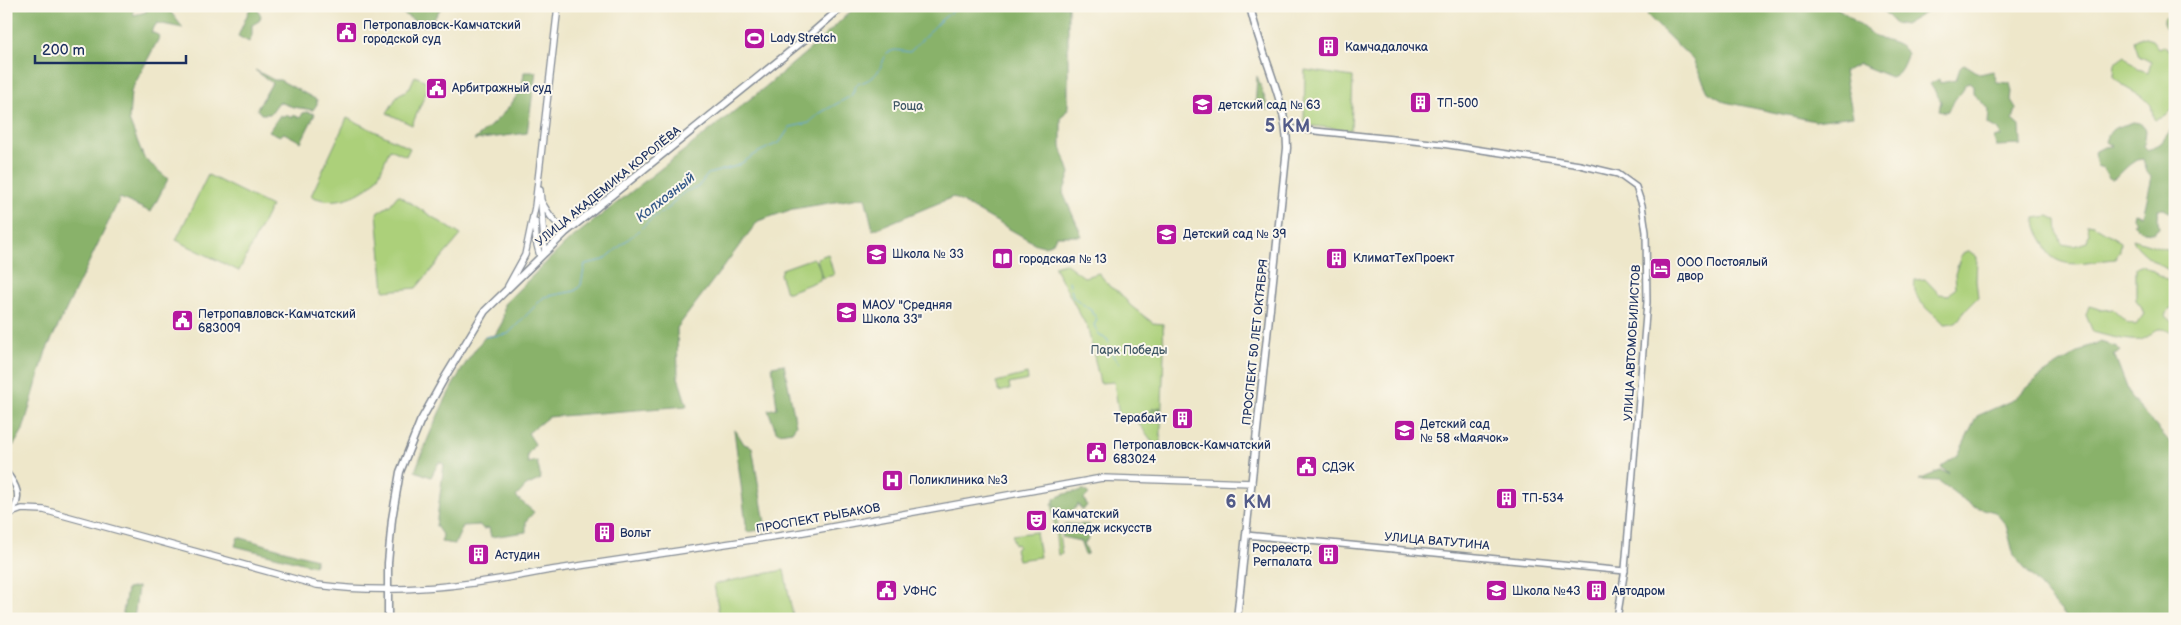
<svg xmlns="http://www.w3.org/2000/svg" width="2181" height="625" font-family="'Balsamiq Sans',sans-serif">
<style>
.green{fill:#acd07a;stroke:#64806c}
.forest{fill:#89b26a;stroke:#527064}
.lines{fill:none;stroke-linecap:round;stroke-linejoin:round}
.stream{stroke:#65a8da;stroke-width:1}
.tertiary-casing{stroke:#848b94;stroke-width:8}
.secondary-casing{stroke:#848b94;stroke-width:8}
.primary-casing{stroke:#848b94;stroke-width:9}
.tertiary{stroke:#fff;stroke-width:5}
.secondary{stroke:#fff;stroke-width:5.5}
.primary{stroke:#fff;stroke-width:6}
.labels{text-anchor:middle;stroke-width:4;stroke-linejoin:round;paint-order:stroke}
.poi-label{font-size:12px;fill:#1b2f5e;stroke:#fbf7ec;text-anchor:start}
.park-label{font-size:12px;fill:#3f5765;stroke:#fbf7ec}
.street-label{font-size:12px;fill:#1b2f5e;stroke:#fbf7ec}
.water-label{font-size:14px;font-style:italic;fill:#355989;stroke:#fbf7ec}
.district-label{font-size:18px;font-weight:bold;letter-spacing:1px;fill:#525b89;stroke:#fbf7ec}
</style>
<rect width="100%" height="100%" fill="#fbf7ec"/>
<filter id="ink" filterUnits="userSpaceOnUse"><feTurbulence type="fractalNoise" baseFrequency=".02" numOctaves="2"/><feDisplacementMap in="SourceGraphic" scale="10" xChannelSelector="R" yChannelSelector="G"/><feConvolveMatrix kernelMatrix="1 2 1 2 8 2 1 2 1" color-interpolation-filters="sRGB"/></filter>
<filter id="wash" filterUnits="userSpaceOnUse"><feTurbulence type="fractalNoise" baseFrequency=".0096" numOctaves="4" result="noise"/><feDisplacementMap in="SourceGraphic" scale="20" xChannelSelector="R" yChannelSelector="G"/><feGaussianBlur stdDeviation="1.12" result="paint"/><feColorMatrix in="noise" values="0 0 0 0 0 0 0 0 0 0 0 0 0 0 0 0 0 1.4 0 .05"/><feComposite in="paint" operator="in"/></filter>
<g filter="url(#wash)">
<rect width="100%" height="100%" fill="#eee7ca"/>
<g class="green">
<path d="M2175 11V31L2168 30 2164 26V18Z"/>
<path d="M2142 37 2152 40 2158 48 2163 46 2168 50 2175 48V107L2166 116 2154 120 2151 105 2144 98 2123 86 2114 76 2115 63 2125 56 2138 69 2148 72 2151 62 2139 56 2134 41Z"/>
<path d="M1305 70 1353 77 1351 130 1312 126 1304 122Z"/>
<path d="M415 76 430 83 412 125 387 113 398 95 409 89Z"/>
<path d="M347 118 410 148 406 156 390 149C385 159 381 174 374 182 358 198 332 206 311 196Z"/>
<path d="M208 175 271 206 239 271 176 240Z"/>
<path d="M398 195 461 235 416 288 384 291 377 213 390 205Z"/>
<path d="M2049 216 2057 220 2058 233 2062 244 2074 246 2087 242 2089 233 2087 224 2093 225 2121 242 2120 251 2115 259C2094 260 2069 271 2051 256 2047 253 2046 247 2044 243 2039 234 2035 228 2035 218Z"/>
<path d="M2133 239 2165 249 2175 246V272C2164 270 2135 249 2133 239Z"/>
<path d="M1969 251 1977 257 1976 281 1978 297C1974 301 1970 305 1966 309 1957 320 1961 323 1944 324 1931 308 1911 303 1915 280L1925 279 1939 294 1949 295 1956 287 1955 274 1961 255Z"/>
<path d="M828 254 834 275 822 278 817 258Z"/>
<path d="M813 258C819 262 822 274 820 280L789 292H786L780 274 782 269Z"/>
<path d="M1065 263 1084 277 1099 273 1110 287 1119 292 1131 306 1153 323 1163 324 1164 354 1160 452 1137 421V415H1119L1114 382 1100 383 1088 329 1054 266Z"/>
<path d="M2143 265 2168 280 2175 282V307L2169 309 2166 316 2175 324V335C2153 320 2155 337 2140 340 2130 342 2103 335 2093 332L2086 315 2089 306 2103 310 2113 309 2127 322 2136 325 2144 314 2141 306 2136 300V268Z"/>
<path d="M1027 374 1028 380 1009 384 1010 389 999 392 996 382Z"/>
<path d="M1052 503H1054L1062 554 1058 555Z"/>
<path d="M1036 532 1040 557 1018 560 1015 549 1018 547 1017 544 1014 545 1012 535Z"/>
<path d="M784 570 793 616 776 619H720L714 584Z"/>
</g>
<g class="forest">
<path d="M6 6H132L134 15 146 12V6H166L183 28 157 23 151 32 160 36 131 91 129 120 144 158 168 179 151 212 120 198 46 351 23 430 14 445 6 446Z"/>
<path d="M251 6H261L258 10 261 16 259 21 252 25V35L249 42 238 36Z"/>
<path d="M391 6H442L431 24 423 26Z"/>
<path d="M856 6H1068V109L1061 118V147L1070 173 1063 193 1082 236H1056L1052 244 1044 246 1036 244 953 197 873 230 865 197 793 209 758 221 677 328 678 377 687 406 548 417 528 433 535 444 527 455 528 463 537 461 541 479 526 486 516 497 534 512 526 521V532L491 537 489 528 483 529 480 525 463 526 455 544 441 542 443 536 436 526 444 464 439 462 431 477 415 471C433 425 453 375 485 337L495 335 503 321 504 304 567 242 764 88 816 44Z"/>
<path d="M1646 6H1833C1849 14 1861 28 1877 37 1890 44 1896 40 1908 53 1904 63 1901 74 1891 77L1859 64 1844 72 1853 116 1815 121 1725 102 1708 92 1693 60 1648 16Z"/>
<path d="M1878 6H1937L1904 25 1895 23Z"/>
<path d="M1963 65H1966L1980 74 1993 71 1997 82 2010 83 2012 92 2011 100 2016 108 2013 120 2020 126 2021 145 1996 146 1994 138 2001 136 1999 130 1988 124 1989 109 1973 94V85L1969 82 1965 84C1963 92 1961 93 1956 98 1951 104 1953 108 1946 112L1939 110 1941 101 1930 84 1939 79 1940 83 1956 80 1960 68Z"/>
<path d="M255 70 274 80H280L317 100V104L313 110 293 107 279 102 270 114H261L257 109 272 83Z"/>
<path d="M524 72H536L527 133 474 140C494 123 523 100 524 72Z"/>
<path d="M1257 76 1269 110 1255 107Z"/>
<path d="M308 112 315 114 301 142 284 133 280 136 269 131 280 115 284 117 286 115 292 118 294 115 300 118 303 113Z"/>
<path d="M2133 122 2140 123 2146 130 2144 147 2148 151 2161 143 2175 124V211L2169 212 2164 209H2158C2159 216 2157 221 2159 228L2153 233 2144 232 2133 224 2136 222 2133 218 2134 213 2141 215 2144 212 2151 182V177L2147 172 2143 159C2129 160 2124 173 2112 179L2109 178 2103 168 2097 166 2094 152 2104 147 2112 146 2106 142C2111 124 2119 128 2133 122Z"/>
<path d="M2100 342 2117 347 2121 351 2114 354 2131 398 2175 448V619H2068L2014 556 2006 525 1995 512 1972 506 1939 481 1919 480 1940 471 1949 473 1941 468 1942 466 1958 455 1977 416 2013 400 2042 375 2087 347Z"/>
<path d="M784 364 796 425 792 431 779 433 776 431 768 410 777 408 772 366Z"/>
<path d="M1160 407 1161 420 1154 422 1148 414 1152 409Z"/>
<path d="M734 430 736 431 744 444 752 447 766 529 747 532Z"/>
<path d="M1083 489 1089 494 1084 499 1087 505 1084 509H1081L1078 504 1074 510C1066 512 1059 512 1054 506V499C1061 495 1071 491 1080 492Z"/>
<path d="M1065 524 1089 525 1088 540 1084 543 1088 553 1085 555 1080 541 1062 537Z"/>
<path d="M238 537 316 559 314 566 235 546Z"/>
<path d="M138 587 134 619H122L127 589Z"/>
</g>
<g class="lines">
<g class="stream">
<path d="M851 96 857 84C875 79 880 72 886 53L895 50 910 52 941 20 960 6"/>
<path d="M1069 281 1073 297 1092 311 1097 320 1094 325 1100 336 1107 339 1109 343"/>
<path d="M485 337 508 334 544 297 575 291 581 285 585 264 604 260 654 217 669 208 677 198 686 191 698 187 708 174 737 166 759 152 780 142 790 127 809 123 820 113 849 97"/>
<path d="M1111 347 1113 356 1119 363"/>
</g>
</g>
</g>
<g filter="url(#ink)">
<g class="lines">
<defs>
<g id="tertiary">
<path d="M1286 128 1442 144 1580 165 1618 174 1636 187 1642 205 1646 232 1647 302 1625 569 1617 619"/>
<path d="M6 472C17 485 23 498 11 512"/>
<path d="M1246 535 1625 571"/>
</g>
<g id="secondary">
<path d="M540 190 545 252"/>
<path d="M541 201C549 214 557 232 574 224"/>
<path d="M535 221 536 241 540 256"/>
<path d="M508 286 525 255 535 207 558 6"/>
<path d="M6 515 22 509 44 510 317 585C394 595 469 586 545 571L798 533 1102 478 1252 483"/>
</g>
<g id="primary">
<path d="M388 619V563L392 519 400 472 420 422 445 377 485 311 565 233 804 40 843 6"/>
<path d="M1237 619 1287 148C1287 100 1260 54 1250 6"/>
</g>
</defs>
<use href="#tertiary" class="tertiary-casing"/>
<use href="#secondary" class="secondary-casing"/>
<use href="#primary" class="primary-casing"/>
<use href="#tertiary" class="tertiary"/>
<use href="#secondary" class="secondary"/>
<use href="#primary" class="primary"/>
</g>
</g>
<defs>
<symbol id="civic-square" viewBox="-11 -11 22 22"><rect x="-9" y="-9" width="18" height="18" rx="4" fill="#b5179e" stroke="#fbf7ec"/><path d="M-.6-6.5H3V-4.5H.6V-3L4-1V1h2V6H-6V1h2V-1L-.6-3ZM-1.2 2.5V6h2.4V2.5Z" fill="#fff"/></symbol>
<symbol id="stadium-square" viewBox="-11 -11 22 22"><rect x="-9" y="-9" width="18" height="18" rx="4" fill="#b5179e" stroke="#fbf7ec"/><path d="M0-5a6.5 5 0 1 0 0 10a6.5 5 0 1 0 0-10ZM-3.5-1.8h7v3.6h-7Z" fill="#fff"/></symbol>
<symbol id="building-square" viewBox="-11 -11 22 22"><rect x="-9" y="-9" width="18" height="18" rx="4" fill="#b5179e" stroke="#fbf7ec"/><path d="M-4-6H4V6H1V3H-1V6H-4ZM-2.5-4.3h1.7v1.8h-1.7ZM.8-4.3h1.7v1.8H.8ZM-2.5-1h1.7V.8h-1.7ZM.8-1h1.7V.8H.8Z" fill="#fff"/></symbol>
<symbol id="school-square" viewBox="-11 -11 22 22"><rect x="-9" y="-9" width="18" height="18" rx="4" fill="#b5179e" stroke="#fbf7ec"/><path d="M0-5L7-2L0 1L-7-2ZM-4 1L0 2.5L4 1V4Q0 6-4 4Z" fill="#fff"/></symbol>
<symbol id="library-square" viewBox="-11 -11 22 22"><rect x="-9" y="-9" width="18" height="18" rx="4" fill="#b5179e" stroke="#fbf7ec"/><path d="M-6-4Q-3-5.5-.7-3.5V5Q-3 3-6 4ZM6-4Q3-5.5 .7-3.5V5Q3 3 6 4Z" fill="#fff"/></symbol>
<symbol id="hotel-square" viewBox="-11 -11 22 22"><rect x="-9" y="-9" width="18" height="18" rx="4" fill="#b5179e" stroke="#fbf7ec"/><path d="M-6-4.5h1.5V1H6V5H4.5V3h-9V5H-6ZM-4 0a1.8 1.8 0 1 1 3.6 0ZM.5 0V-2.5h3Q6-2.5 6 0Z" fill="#fff"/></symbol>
<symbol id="hospital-square" viewBox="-11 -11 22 22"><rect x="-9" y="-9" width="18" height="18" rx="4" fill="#b5179e" stroke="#fbf7ec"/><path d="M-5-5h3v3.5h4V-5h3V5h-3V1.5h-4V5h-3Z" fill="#fff"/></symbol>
<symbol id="theatre-square" viewBox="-11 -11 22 22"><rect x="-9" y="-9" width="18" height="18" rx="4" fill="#b5179e" stroke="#fbf7ec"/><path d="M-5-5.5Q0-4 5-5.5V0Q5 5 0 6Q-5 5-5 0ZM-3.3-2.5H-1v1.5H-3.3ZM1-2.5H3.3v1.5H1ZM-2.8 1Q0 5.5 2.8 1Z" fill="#fff"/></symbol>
</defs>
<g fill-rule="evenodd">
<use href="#civic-square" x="334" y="20" width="25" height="25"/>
<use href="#stadium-square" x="742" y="26" width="25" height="25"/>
<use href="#building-square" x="1316" y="34" width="25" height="25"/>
<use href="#civic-square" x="424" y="76" width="25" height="25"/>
<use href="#building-square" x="1408" y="90" width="25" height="25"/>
<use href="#school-square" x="1190" y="92" width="25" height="25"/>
<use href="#school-square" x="1154" y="222" width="25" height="25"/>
<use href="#school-square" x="864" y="242" width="25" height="25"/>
<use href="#building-square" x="1324" y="246" width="25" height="25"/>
<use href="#library-square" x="990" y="246" width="25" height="25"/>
<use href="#hotel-square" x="1648" y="256" width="25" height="25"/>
<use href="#school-square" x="834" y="300" width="25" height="25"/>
<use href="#civic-square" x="170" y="308" width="25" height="25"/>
<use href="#building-square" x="1170" y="406" width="25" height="25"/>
<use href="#school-square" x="1392" y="418" width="25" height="25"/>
<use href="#civic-square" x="1084" y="440" width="25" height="25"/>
<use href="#civic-square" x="1294" y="454" width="25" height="25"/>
<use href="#hospital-square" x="880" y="468" width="25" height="25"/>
<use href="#building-square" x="1494" y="486" width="25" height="25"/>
<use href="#theatre-square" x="1024" y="508" width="25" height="25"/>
<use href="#building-square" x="592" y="520" width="25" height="25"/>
<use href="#building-square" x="466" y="542" width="25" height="25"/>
<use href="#building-square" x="1316" y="542" width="25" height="25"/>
<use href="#civic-square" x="874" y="578" width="25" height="25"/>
<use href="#school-square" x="1484" y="578" width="25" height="25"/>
<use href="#building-square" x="1584" y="578" width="25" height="25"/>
</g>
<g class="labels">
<g class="poi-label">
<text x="363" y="29">Петропавловск-Камчатский<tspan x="363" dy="14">городской суд</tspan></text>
<text x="770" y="42">Lady Stretch</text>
<text x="1345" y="51">Камчадалочка</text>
<text x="452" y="92">Арбитражный суд</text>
<text x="1437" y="107">ТП-500</text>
<text x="1218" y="109">детский сад № 63</text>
<text x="1183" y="238">Детский сад № 39</text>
<text x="892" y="258">Школа № 33</text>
<text x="1353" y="262">КлиматТехПроект</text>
<text x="1019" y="263">городская № 13</text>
<text x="1677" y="266">ООО Постоялый<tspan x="1677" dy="14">двор</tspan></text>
<text x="862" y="309">МАОУ "Средняя<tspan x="862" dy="14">Школа 33"</tspan></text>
<text x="198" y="318">Петропавловск-Камчатский<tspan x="198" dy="14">683009</tspan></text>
<text x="1167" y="422" text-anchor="end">Терабайт</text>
<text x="1420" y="428">Детский сад<tspan x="1420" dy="14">№ 58 «Маячок»</tspan></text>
<text x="1113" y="449">Петропавловск-Камчатский<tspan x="1113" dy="14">683024</tspan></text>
<text x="1322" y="471">СДЭК</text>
<text x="909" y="484">Поликлиника №3</text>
<text x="1522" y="502">ТП-534</text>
<text x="1052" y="518">Камчатский<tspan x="1052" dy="14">колледж искусств</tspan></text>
<text x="620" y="537">Вольт</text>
<text x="1312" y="552" text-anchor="end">Росреестр,<tspan x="1312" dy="14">Регпалата</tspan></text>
<text x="495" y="559">Астудин</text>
<text x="903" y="595">УФНС</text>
<text x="1512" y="595">Школа №43</text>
<text x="1612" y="595">Автодром</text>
</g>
<g class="park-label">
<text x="908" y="110">Роща</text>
<text x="1129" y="354">Парк Победы</text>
</g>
<g class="street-label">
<text transform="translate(608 186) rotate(-39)" y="4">УЛИЦА АКАДЕМИКА КОРОЛЁВА</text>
<text transform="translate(1255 342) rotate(-84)" y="4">ПРОСПЕКТ 50 ЛЕТ ОКТЯБРЯ</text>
<text transform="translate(1632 343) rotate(-87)" y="4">УЛИЦА АВТОМОБИЛИСТОВ</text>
<text transform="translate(818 518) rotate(-10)" y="4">ПРОСПЕКТ РЫБАКОВ</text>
<text transform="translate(1437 541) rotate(5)" y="4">УЛИЦА ВАТУТИНА</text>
</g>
<g class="water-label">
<text transform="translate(665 197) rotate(-38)" y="5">Колхозный</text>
</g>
<g class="district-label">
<text x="1288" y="132">5 КМ</text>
<text x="1249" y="508">6 КМ</text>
</g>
</g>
<rect width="2181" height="625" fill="none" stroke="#fbf7ec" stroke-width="25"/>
<path d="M35 55v8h151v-8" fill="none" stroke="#1b2f5e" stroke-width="2.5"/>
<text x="42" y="55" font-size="15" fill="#1b2f5e" stroke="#fbf7ec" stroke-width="4" paint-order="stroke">200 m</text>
</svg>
